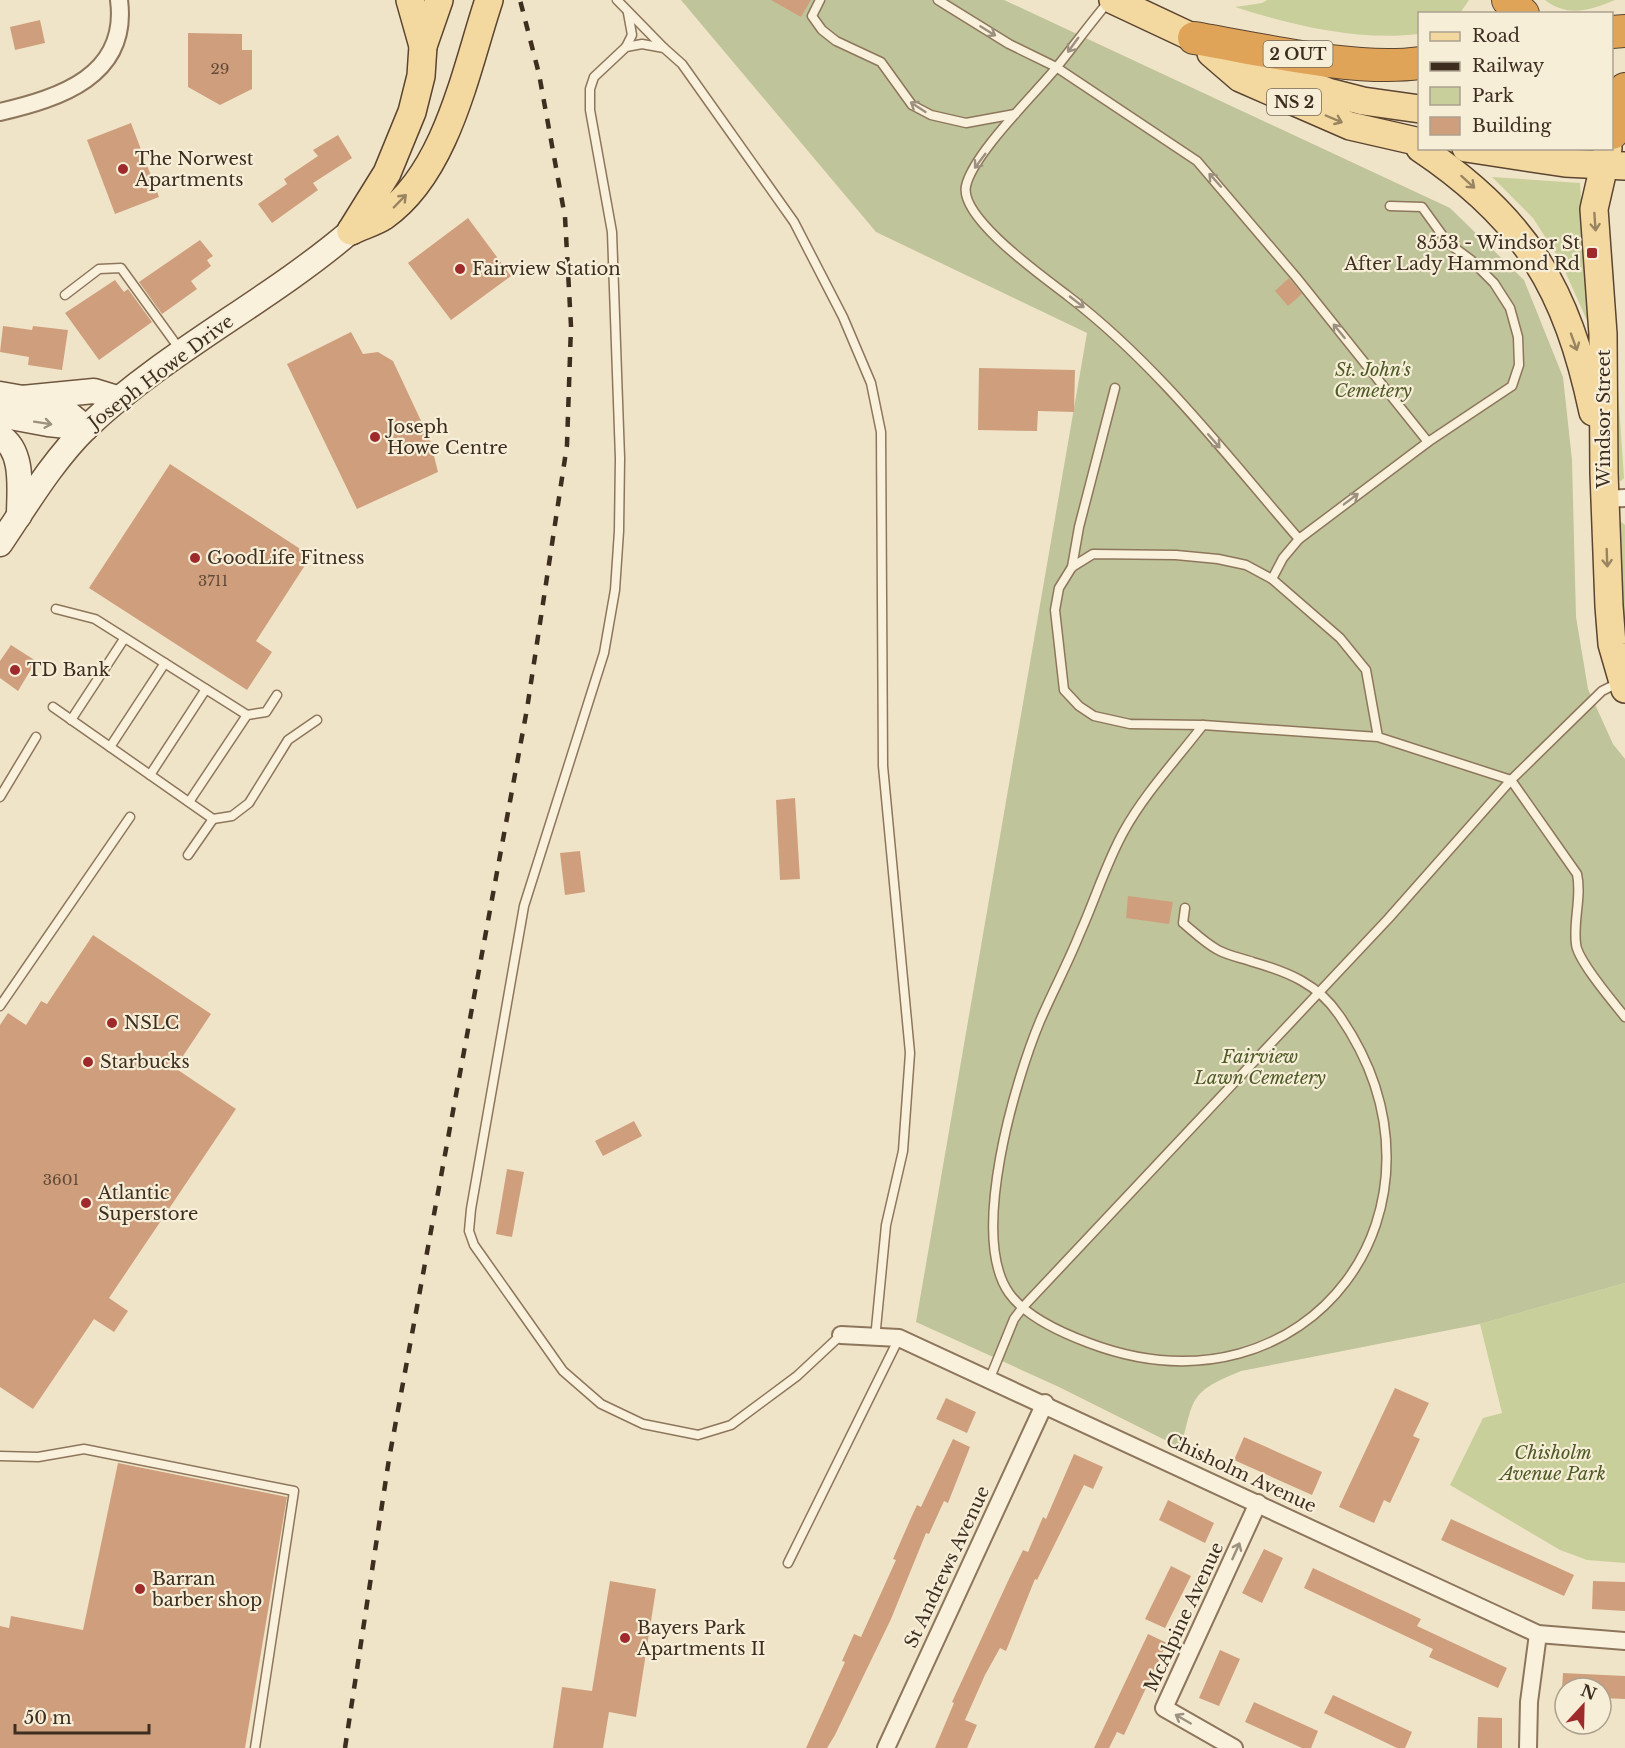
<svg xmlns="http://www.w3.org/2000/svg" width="1625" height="1748" font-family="'Libre Baskerville',serif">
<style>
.green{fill:#c9cf9b}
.cemetery{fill:#bfc49a}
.building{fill:#cf9f7d}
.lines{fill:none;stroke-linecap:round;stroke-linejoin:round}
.service-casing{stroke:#8d765c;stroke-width:11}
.minor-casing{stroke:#8d765c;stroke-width:20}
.secondary-casing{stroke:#6f573f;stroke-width:27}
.primary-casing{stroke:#5b4430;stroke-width:30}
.motorway-casing{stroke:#5b4430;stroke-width:34}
.service{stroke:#faf1dc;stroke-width:8}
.minor{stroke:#faf1dc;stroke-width:16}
.secondary{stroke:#faf1dc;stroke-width:24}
.primary{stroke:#f3d9a0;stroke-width:27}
.motorway{stroke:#e0a458;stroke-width:32}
.rail{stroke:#3d2e20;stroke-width:4.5;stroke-dasharray:10 10;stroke-linecap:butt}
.oneway{stroke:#9c907e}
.oneway2{stroke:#988460}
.poi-dot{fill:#9e2a2b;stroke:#f7eed8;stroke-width:2}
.labels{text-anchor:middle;stroke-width:4.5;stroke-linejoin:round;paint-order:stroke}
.number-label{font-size:15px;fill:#624a37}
.shield{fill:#f7eed8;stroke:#756857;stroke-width:1.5}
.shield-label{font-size:16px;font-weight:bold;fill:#3d2e20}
.poi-label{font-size:18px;fill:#3d2e20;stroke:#f7eed8;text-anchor:start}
.park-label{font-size:18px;font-style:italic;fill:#4d5a26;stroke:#f7eed8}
.street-label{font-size:18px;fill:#3d2e20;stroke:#f7eed8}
</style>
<rect width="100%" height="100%" fill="#f0e4c8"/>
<g class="green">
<path d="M1267 0H1469L1460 13 1420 14 1419 34C1358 41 1294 26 1235 7L1262 3Z"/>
<path d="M1545 0H1615C1591 10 1568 18 1545 0Z"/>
<path d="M1492 177 1580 183 1589 325 1560 260 1533 218Z"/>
<path d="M1610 376H1617L1624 478 1621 481 1616 479Z"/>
<path d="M1619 520 1625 525V639L1622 627Z"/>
<path d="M1625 1283V1563L1587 1560 1560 1550 1450 1485 1483 1418 1502 1413 1480 1324Z"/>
</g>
<path class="cemetery" d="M681 0H1004L1450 208 1524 280 1563 377 1572 460 1576 617 1588 689 1613 744 1625 759V1283L1480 1324 1241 1371C1190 1392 1194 1396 1181 1448L1059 1387 916 1322 1087 333 876 232Z"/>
<g class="building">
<path d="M771 0H811L801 17Z"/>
<path d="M40 20 45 43 15 50 10 27Z"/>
<path d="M188 33 242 34V50H252V89L220 105 188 87Z"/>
<path d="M131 123 159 197 115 214 87 140Z"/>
<path d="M338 135 352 158 313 183 318 190 272 223 258 204 287 184 284 179 318 156 313 150Z"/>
<path d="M468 218 511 276 451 320 408 263Z"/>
<path d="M200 240 213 256 207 260 211 266 191 281 197 289 162 314 139 282Z"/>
<path d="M1289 278 1302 294 1288 306 1275 291Z"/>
<path d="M115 280 124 292 128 289 152 322 99 360 65 313Z"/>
<path d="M3 326 32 330 33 326 68 330 62 370 28 365 29 357 0 352Z"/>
<path d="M351 332 363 354 378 352 393 361 437 455 434 456 438 472 357 509 287 364Z"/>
<path d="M979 368 1075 370 1074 412 1038 411 1037 431 978 430Z"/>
<path d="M170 464 311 556 256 641 272 652 247 690 89 588Z"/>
<path d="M11 645 36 661 18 691 0 678V661Z"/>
<path d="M795 798 800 879 780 880 776 800Z"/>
<path d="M580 851 585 892 565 895 560 853Z"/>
<path d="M1128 896 1173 902 1169 924 1126 918Z"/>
<path d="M93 935 211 1014 175 1068 236 1109 109 1298 128 1311 114 1332 94 1319 33 1409 0 1387V1025L8 1013 26 1025 41 1001 47 1004Z"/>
<path d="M634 1121 642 1136 603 1156 595 1141Z"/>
<path d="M507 1169 524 1172 512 1237 496 1234Z"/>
<path d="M1395 1388 1429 1403 1413 1436 1420 1439 1390 1503 1384 1500 1374 1523 1339 1507Z"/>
<path d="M946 1398 976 1412 967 1433 936 1419Z"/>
<path d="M1244 1437 1322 1472 1312 1495 1234 1460Z"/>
<path d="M953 1439 970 1447 948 1503 944 1501 929 1534 926 1533 891 1619 835 1735 827 1748H806L845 1662 842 1661 854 1634 861 1637 896 1560 893 1559 911 1518 917 1505 921 1507Z"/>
<path d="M1074 1454 1103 1467 1093 1489 1084 1485 1037 1580 1035 1579 1006 1651 1000 1648 985 1675 965 1720 977 1725 967 1748H935L954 1703 952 1702 1008 1581 1023 1550 1028 1552 1043 1517 1046 1519Z"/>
<path d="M118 1463 287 1497 245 1748H0V1626L9 1628 11 1616 83 1630Z"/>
<path d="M1168 1500 1214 1523 1205 1543 1159 1520Z"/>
<path d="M1451 1519 1574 1575 1564 1596 1441 1540Z"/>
<path d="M1264 1549 1283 1558 1262 1603 1242 1593Z"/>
<path d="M1171 1566 1191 1576 1165 1628 1145 1619Z"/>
<path d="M1313 1568 1421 1619 1417 1626 1507 1668 1498 1688 1429 1657 1433 1649 1304 1588Z"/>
<path d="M610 1581 656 1589 636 1717 609 1712 603 1748H553L562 1687 592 1691Z"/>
<path d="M1593 1581 1625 1582V1611L1592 1609Z"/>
<path d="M1148 1634 1167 1643 1124 1735 1117 1732 1109 1748H1094Z"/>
<path d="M1220 1650 1240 1659 1219 1706 1199 1698Z"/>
<path d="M1563 1673 1625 1676V1699L1601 1698V1688H1562Z"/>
<path d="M1333 1695 1412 1732 1405 1748H1397L1324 1713Z"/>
<path d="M1254 1702 1318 1731 1311 1748H1302L1245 1722Z"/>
<path d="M1478 1717 1502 1718V1748H1477Z"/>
</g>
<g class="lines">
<defs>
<g id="service">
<path d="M617 0 664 48"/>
<path d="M820 0 812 16 822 30 836 41 881 62 912 105 931 115 966 123 1015 114"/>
<path d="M938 0 1009 44 1056 67 1197 161 1296 277 1428 442"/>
<path d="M1110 0C1091 22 1074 46 1056 68 1034 95 973 154 966 186 959 218 1045 278 1068 296 1157 364 1226 455 1299 539L1428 442 1512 386 1519 365 1518 337 1510 308 1494 283 1471 260 1448 243 1422 207 1390 206"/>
<path d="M626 47 632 35 628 13"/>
<path d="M65 295 99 269 121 268 181 351"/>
<path d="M1072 567 1079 527 1115 388"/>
<path d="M1272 579 1283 558 1299 539"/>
<path d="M56 609 95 619 247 715"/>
<path d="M53 707 213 819 188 855"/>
<path d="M71 720 124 639"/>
<path d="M1378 737 1366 670 1340 638 1272 579 1246 565 1218 559 1176 555 1093 554 1072 567 1059 588 1055 610 1064 690 1079 706 1094 716 1130 724 1203 725 1378 737 1511 780 1602 691 1620 682"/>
<path d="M110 747 165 663"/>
<path d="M150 775 206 689"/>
<path d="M0 797 36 737"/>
<path d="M189 802 247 715 266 712 277 695"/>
<path d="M213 819 232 816 249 803 288 740 317 720"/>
<path d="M1185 908 1183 923C1194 932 1205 943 1218 950 1229 956 1242 958 1253 962 1288 972 1318 984 1339 1015 1471 1205 1309 1426 1089 1343 1062 1333 1026 1317 1009 1293 969 1236 1015 1081 1040 1021 1053 991 1068 963 1080 933 1095 900 1106 863 1124 831 1145 793 1177 759 1203 725"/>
<path d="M0 1006 130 817"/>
<path d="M841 1335 797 1376 731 1425 698 1435 643 1424 601 1404 563 1371 474 1245 469 1231 471 1209 524 906 604 653 615 590 619 531 620 458 612 232 590 110V89L594 77 626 47 642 44 664 48 682 64 794 222 843 317 871 383 881 432 883 766 910 1053 903 1151 886 1225 875 1339"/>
<path d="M990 1378 1014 1319 1023 1307 1388 919 1511 780 1577 874C1582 897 1573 920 1576 944 1577 960 1614 1003 1625 1017"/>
<path d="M0 1456 38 1457 84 1449 294 1491 255 1748"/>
<path d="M788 1563 899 1338"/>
</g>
<g id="minor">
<path d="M0 112C60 98 129 76 119 0"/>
<path d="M1604 499 1625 498"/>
<path d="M841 1335 899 1338 1538 1634 1625 1641"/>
<path d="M886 1748 1045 1403"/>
<path d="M1234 1748 1164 1708 1258 1503"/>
<path d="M1528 1748 1529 1702 1538 1634"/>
</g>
<g id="secondary">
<path d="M0 394 57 404 86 428"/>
<path d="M22 398 94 391 120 399"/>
<path d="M0 415 48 424 86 428"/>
<path d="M0 436C25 451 19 491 19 516"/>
<path d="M0 544C27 504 53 460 87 427 167 351 268 302 351 231"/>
</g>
<g id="primary">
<path d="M410 0 423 46"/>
<path d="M1113 0 1194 38 1328 92 1363 101 1420 109"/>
<path d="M1211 53 1240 78 1350 126 1420 142"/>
<path d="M1420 148C1526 219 1567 289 1593 412"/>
<path d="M1466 148 1565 163 1625 166"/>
<path d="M1608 148 1594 209 1603 334 1604 473 1609 606 1612 644 1625 689"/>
<path d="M351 231C361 226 375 222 384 216 447 172 466 69 489 0"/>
<path d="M351 231 387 173 412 112 421 76 423 46 439 0"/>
</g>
<g id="motorway">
<path d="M1508 0 1523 14"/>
<path d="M1612 32 1625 31"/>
<path d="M1194 38C1260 49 1355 72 1420 63"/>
<path d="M1612 133 1625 89"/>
</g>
</defs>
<use href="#service" class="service-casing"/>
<use href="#minor" class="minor-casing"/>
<use href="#secondary" class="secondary-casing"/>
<use href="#primary" class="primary-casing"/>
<use href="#motorway" class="motorway-casing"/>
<use href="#service" class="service"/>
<use href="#minor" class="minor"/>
<use href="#secondary" class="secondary"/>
<use href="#primary" class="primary"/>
<use href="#motorway" class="motorway"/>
<path class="rail" d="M345 1748 389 1459 527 709 567 445 571 326 565 217 539 74 520 0"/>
</g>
<defs><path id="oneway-shaft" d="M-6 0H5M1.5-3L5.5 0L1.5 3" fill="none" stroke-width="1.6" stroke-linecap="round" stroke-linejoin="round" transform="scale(1.5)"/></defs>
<g class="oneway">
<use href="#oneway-shaft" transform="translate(988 31) rotate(32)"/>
<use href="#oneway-shaft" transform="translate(1073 45) rotate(126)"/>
<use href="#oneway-shaft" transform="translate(918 107) rotate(-147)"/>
<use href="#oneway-shaft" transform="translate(980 161) rotate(127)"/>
<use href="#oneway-shaft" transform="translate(1215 180) rotate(-132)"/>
<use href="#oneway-shaft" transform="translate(1077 302) rotate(38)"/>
<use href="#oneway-shaft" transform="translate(1339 331) rotate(-129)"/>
<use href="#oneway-shaft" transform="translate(43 423) rotate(9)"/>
<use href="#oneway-shaft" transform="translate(1214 441) rotate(49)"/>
<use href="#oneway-shaft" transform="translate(1351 499) rotate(-37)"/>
<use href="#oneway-shaft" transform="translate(1236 1551) rotate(-66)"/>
<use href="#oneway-shaft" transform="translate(1183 1719) rotate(-150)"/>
</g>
<g class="oneway2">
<use href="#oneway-shaft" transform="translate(1334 119) rotate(23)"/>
<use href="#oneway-shaft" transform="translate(1468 182) rotate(42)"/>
<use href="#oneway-shaft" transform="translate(400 201) rotate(-46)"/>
<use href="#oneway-shaft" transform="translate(1595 222) rotate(86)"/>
<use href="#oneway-shaft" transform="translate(1574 342) rotate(70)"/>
<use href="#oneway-shaft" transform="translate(1607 558) rotate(88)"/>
</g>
<g class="poi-dot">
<circle cx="123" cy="169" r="6"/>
<rect x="1586" y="247" width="12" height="12" rx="3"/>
<circle cx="460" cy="269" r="6"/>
<circle cx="375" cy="437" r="6"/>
<circle cx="195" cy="558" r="6"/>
<circle cx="15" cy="670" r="6"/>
<circle cx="112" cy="1023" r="6"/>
<circle cx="88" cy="1062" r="6"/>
<circle cx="86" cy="1203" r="6"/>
<circle cx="140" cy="1589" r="6"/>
<circle cx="625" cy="1638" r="6"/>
</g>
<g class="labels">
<g class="number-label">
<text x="220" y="74">29</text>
<text x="213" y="586">3711</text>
<text x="61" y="1185">3601</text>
</g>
<g class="shield">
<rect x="1263.5" y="41" width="69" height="26" rx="4.5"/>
<rect x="1267" y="89" width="54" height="26" rx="4.5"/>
</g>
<g class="shield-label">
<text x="1298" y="60">2 OUT</text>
<text x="1294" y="108">NS 2</text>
</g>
<g class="poi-label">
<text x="135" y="165">The Norwest<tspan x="135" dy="21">Apartments</tspan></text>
<text x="1580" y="249" text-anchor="end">8553 - Windsor St<tspan x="1580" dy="21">After Lady Hammond Rd</tspan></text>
<text x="472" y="275">Fairview Station</text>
<text x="387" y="433">Joseph<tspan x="387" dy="21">Howe Centre</tspan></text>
<text x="207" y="564">GoodLife Fitness</text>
<text x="27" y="676">TD Bank</text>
<text x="124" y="1029">NSLC</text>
<text x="100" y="1068">Starbucks</text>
<text x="98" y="1199">Atlantic<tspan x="98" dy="21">Superstore</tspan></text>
<text x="152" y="1585">Barran<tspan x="152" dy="21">barber shop</tspan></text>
<text x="637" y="1634">Bayers Park<tspan x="637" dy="21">Apartments II</tspan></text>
</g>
<g class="park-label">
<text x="1373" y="376">St. John's<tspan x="1373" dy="21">Cemetery</tspan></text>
<text x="1260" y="1063">Fairview<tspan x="1260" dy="21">Lawn Cemetery</tspan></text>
<text x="1553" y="1459">Chisholm<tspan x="1553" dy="21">Avenue Park</tspan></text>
</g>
<g class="street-label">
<text transform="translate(161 372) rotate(-37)" y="6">Joseph Howe Drive</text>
<text transform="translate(1604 419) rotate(-90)" y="6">Windsor Street</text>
<text transform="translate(1241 1473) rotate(25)" y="6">Chisholm Avenue</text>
<text transform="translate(947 1567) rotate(-65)" y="6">St Andrews Avenue</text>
<text transform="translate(1184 1617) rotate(-65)" y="6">McAlpine Avenue</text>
</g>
</g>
<rect x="1418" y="12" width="195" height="138" fill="#f7eed8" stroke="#ada18e" stroke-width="1.5"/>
<rect x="1430" y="32" width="30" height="9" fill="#f3d9a0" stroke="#ada18e" stroke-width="1.5"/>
<text x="1472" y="42" font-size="18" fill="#3d2e20">Road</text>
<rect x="1430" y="62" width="30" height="9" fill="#3d2e20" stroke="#ada18e" stroke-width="1.5"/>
<text x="1472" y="72" font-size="18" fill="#3d2e20">Railway</text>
<rect x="1430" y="87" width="30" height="18" fill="#c9cf9b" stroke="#ada18e" stroke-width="1.5"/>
<text x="1472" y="102" font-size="18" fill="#3d2e20">Park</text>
<rect x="1430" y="117" width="30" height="18" fill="#cf9f7d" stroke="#ada18e" stroke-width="1.5"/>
<text x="1472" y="132" font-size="18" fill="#3d2e20">Building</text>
<g transform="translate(1583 1706) rotate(22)"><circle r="28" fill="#f7eed8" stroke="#ada18e" stroke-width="1.5"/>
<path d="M0-4.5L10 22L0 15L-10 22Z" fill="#9e2a2b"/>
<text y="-9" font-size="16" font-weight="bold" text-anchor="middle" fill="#3d2e20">N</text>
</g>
<path d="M15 1724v9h134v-9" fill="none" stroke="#3d2e20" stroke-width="3"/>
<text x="24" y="1724" font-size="18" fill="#3d2e20" stroke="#f7eed8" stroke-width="4.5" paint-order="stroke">50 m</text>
</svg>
